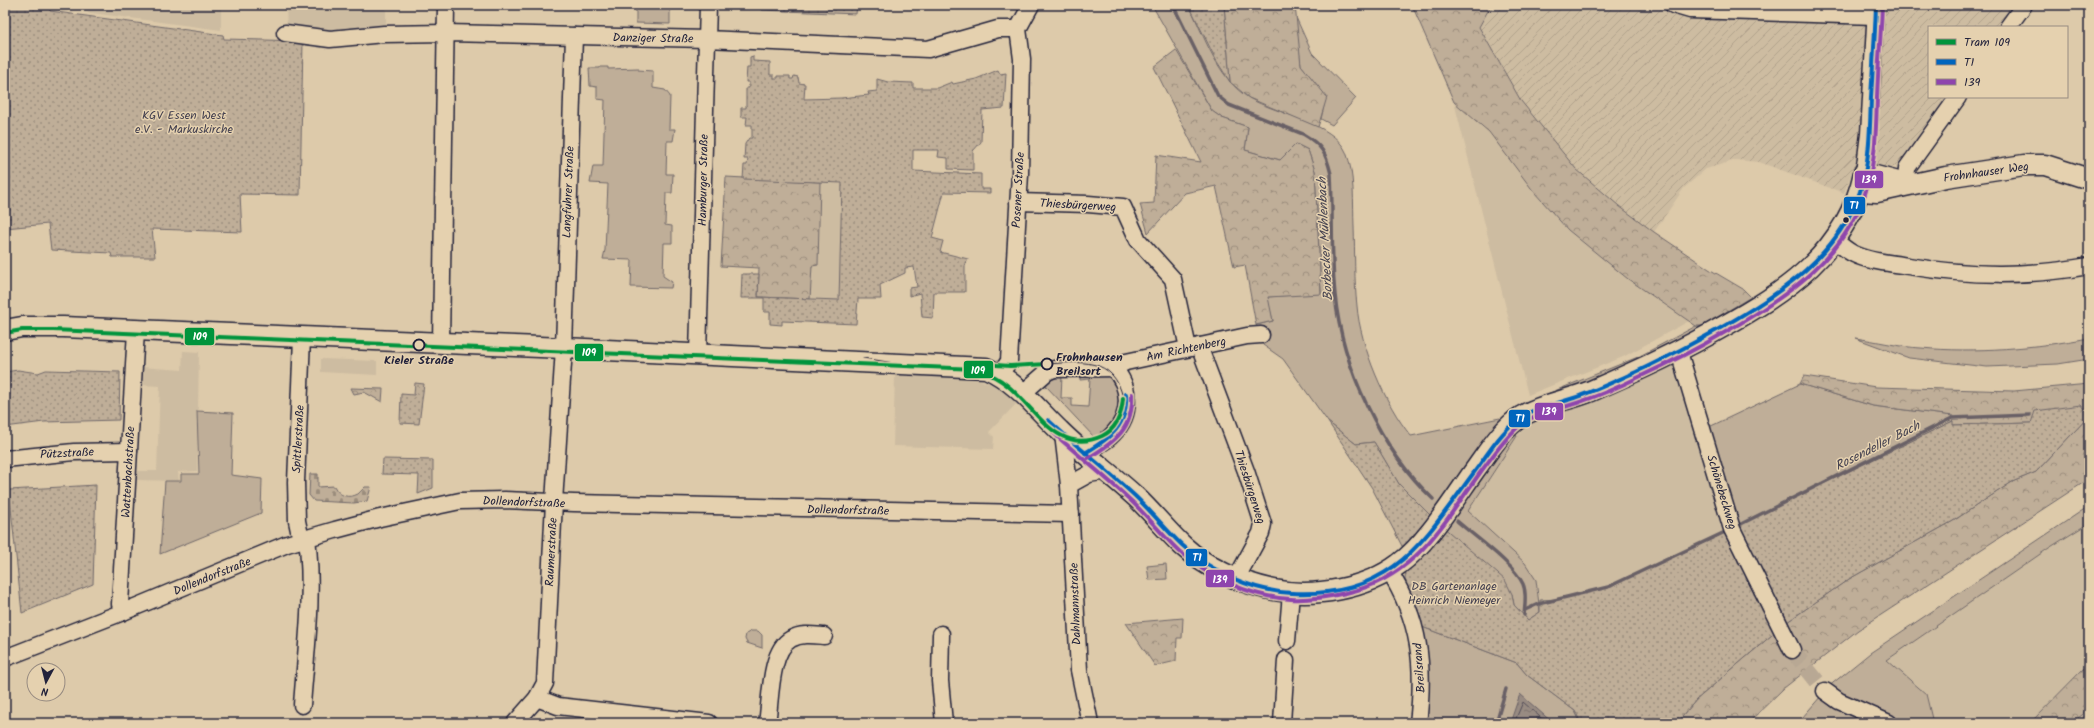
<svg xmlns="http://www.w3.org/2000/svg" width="2094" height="728" font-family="Kalam,sans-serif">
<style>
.built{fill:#cdbca1}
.industrial{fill:url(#industrial-furrows)}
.grass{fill:#bfae98;stroke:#70686a}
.forest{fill:url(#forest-crowns);stroke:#70686a}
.cemetery{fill:url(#cemetery-stones);stroke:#70686a}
.garden{fill:url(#garden-dots);stroke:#70686a}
.water{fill:url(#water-ripples);stroke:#696166}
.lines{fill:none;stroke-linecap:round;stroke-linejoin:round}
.shore{stroke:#514c57;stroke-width:1}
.stream{stroke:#696166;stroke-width:3.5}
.minor-tunnel{stroke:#b8a894;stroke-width:16;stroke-dasharray:16 8;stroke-linecap:butt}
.minor-casing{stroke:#22223b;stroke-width:19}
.major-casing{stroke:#22223b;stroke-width:23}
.minor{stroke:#e5d1af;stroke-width:16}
.major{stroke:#e5d1af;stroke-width:20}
.tram{stroke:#22223b;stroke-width:1}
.bus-1-casing{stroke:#e5d1af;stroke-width:7}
.bus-2-casing{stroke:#e5d1af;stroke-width:7}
.bus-1{stroke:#0065bd;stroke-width:4}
.bus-2{stroke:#8e44ad;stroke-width:4}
.tram-1-casing{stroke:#e5d1af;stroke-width:7}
.tram-1{stroke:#00943c;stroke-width:4}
.bus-dot{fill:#22223b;stroke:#e5d1af;stroke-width:1.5}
.stop-dot{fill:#e5d1af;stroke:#22223b;stroke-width:2}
.labels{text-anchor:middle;stroke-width:3;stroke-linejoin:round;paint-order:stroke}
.street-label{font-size:12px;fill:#22223b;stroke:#e5d1af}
.park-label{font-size:12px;fill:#413e4e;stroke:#e5d1af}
.stop-label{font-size:12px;font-weight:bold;fill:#22223b;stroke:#e5d1af;text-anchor:start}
.water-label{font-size:13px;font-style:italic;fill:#454250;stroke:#e5d1af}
.line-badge{stroke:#e5d1af;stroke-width:1.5}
.badge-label{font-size:11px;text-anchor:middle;font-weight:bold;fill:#fff}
</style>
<defs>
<pattern id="industrial-furrows" width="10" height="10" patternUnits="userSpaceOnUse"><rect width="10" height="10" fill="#cdbca1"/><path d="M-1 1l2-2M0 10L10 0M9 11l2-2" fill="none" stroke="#b0a18c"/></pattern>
<pattern id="forest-crowns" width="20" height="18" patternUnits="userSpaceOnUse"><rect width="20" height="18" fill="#bfae98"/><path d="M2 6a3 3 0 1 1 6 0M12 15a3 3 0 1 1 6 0" fill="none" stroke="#9b8d7d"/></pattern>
<pattern id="cemetery-stones" width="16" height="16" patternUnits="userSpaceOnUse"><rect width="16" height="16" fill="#bfae98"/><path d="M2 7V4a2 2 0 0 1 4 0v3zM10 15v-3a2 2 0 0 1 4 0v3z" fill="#9b8d7d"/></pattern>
<pattern id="garden-dots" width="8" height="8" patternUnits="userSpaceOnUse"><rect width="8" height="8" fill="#bfae98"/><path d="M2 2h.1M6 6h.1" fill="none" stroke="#9b8d7d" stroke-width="1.8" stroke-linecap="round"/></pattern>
<pattern id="water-ripples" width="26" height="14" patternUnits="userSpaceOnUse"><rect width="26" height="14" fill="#988b82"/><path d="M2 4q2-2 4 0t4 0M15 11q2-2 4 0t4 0" fill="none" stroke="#7c716c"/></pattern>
</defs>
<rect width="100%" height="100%" fill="#ddcaaa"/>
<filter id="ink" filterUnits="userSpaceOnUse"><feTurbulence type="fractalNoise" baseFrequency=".025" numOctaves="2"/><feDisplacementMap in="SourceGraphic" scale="8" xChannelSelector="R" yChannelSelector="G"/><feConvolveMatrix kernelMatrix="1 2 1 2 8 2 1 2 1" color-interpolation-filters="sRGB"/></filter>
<g filter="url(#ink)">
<g class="built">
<path d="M86 5H221V30L85 12Z"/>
<path d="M286 5H386V29L330 36 287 30Z"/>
<path d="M1454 102 1489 132 1534 192 1628 279 1689 321 1623 357 1528 395Z"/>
<path d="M763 180 859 184 854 301 758 297 759 268 721 266Z"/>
<path d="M183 351 199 352 197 471 178 472 179 481 137 480V471H157L160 386 140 385 141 367 182 370Z"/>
<path d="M321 359 377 361V375L321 372Z"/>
<path d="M1677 365 1725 533 1648 569 1627 577 1612 587 1559 599 1540 600 1536 580 1468 511 1517 436 1528 425 1662 366Z"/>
<path d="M895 375 969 377 993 384 1009 395 1017 403 989 432 994 437 993 449 893 446Z"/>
<path d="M2089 523V663L2030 723H1933L1926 694 1887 660 2049 548Z"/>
<path d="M2089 710V723H2071Z"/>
</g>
<path class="industrial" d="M1488 5H2032L2016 27H1929V97H1964L1912 166 1853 170 1844 193 1759 162 1736 160 1706 169 1684 188 1654 232 1619 206 1576 169 1521 101 1478 27 1490 7Z"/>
<g class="grass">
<path d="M636 5H670V24L636 23Z"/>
<path d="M1152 5H1189C1204 36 1218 79 1249 98 1276 114 1333 122 1346 152 1355 174 1353 203 1354 227 1355 253 1354 280 1357 306 1360 345 1385 405 1411 436L1500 418 1503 421 1431 516 1399 484 1374 442 1356 444 1328 422 1283 359 1263 345 1256 325 1273 321 1267 297 1321 293 1315 171 1308 150 1296 144 1280 160 1245 150 1248 127 1222 118 1212 111Z"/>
<path d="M1294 13 1312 53 1356 98 1332 125 1321 119 1326 97 1301 65Z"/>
<path d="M600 67H608V69L638 68V70L653 71V88L665 90 670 96 669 129H675L673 141H667L666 174H673L672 193H666L665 225 672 226V243H664L663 276 672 282 671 288 631 287 632 260 603 259 605 250 608 184 590 183 593 166H603L605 100 597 99V87L590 86 589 68H600Z"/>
<path d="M1696 326H1702L1676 344 1591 383 1530 401 1638 357Z"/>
<path d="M1855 338C1877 341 1899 347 1921 348 1976 353 2035 348 2089 338V359L2058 364 1987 367 1909 358Z"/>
<path d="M1080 375H1108C1128 398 1118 423 1095 438L1046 386 1049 380 1062 376 1061 398H1072V406L1088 407 1090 379 1080 380Z"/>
<path d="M1800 384 1873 406 1954 416 1953 421 1738 525 1709 427Z"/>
<path d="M197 411 233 413 231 475 262 479 261 513 160 554 165 481H181V474H199Z"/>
<path d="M1511 431 1517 436 1468 511 1525 563 1536 580 1540 612 1528 620 1514 605 1512 594 1442 526Z"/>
<path d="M2089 506V523L2049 548 1887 660 1926 694 1933 723H1904L1828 687 1870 653Z"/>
<path d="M1417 625 1517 663 1527 675 1575 711 1581 723H1423Z"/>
<path d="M751 631H758L762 635V648L747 643 745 639 746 634Z"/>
<path d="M1821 696 1830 706 1866 723H1808L1802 718Z"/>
</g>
<g class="forest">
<path d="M1224 5H1295L1301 65 1327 97 1318 127 1249 98 1230 82Z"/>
<path d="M1412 5H1488L1490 7 1479 27 1521 101 1576 169 1619 206 1654 232 1709 269 1743 289 1751 297 1702 326H1696L1628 279 1568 230 1534 192 1489 132 1454 102Z"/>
<path d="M1176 50 1212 111 1222 118 1248 127 1245 150 1280 160 1296 144 1308 150 1315 171 1321 294 1268 297 1273 321 1256 325 1245 265 1234 267 1216 186 1185 193 1148 233 1140 204 1154 203 1156 155 1201 162 1154 67Z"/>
<path d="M726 177 820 182 818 265 812 266 810 299 758 297 759 268 721 266Z"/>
<path d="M1804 376 1876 387 2014 391 2089 384V415L2081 406 2031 423 1952 425 1953 416 1873 406 1800 384Z"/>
<path d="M351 388 383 389 382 402 364 392 354 394Z"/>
<path d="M2089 416V479L1858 630 1784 688 1748 723H1677L1696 700 1787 622 1849 579 1953 521 2012 482 2036 472Z"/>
<path d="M1166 564 1167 579 1149 580 1147 566Z"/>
<path d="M1183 618 1182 638H1177L1176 661 1155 666 1126 623Z"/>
<path d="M2089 663V710L2071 723H2030Z"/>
</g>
<path class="cemetery" d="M310 474H318V487L334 486C339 496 348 499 358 494L365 487H371L367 501 354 503 314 501 309 495Z"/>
<g class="garden">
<path d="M5 5H49L50 11 223 35 224 39 303 41 300 195 240 194 242 232 152 229 155 257H112L111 253 51 250 48 224 5 228Z"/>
<path d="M762 5H857L856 14 762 10Z"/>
<path d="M1189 5H1224L1230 82 1216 60Z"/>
<path d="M753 56V61L770 62V75H774V78H778V76H790V79H793L794 76 798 77 799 83 805 84 804 99 841 98 869 95 868 92 877 91V79L888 82 913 83V88H937L952 82 953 84 976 79 998 70 1000 74 1006 73 1004 108 982 110 981 142 973 151V170L948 169V158L938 157 939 150H913V171L981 174V189H990V193L944 192 932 238 943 241 940 252 968 259 965 266V292H934L933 318 922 317 920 293 909 296V288L917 287 914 267 905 268V273L880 285 881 299H858L856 324 782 321V325L770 324V312H764V298H741L742 274H759L758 297 839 300 842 183 743 179 744 165H747L748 159H744L745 144 749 138H752V125H746L747 117H741V108H746V88H749V82H746L747 67H750V57Z"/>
<path d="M18 370 38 373 46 370 120 372 119 420 44 422 5 427V372Z"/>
<path d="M415 383 424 384 419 424 400 423 401 394 414 395Z"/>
<path d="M2081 405 2089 416 2036 472 2012 482 1953 521 1849 579 1787 622 1696 700 1677 723H1581L1575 711 1527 675 1517 663 1417 625 1405 579 1406 569 1442 526 1505 580 1512 594 1514 605 1528 620 1540 612V600L1559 599 1612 587 1627 577 1648 569 1725 533 1738 525 1953 421V425L2031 423 2035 411Z"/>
<path d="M1328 422 1356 444 1374 442 1399 484 1431 516 1403 548 1372 488Z"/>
<path d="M383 459 433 460V488L418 494 419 475 382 474Z"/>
<path d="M96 485 93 584 22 613 9 490Z"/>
</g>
<path class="water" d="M1520 694 1553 723H1510Z"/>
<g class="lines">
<path class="shore" d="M1514 723 1523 702 1547 723"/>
<g class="stream">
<path d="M1173 5 1218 96 1229 105 1303 134C1322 145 1326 153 1331 174 1333 214 1331 255 1335 295 1342 367 1381 450 1433 499"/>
<path d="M1457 521C1475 537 1514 564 1523 584 1527 593 1525 606 1524 615"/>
<path d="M1741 524 1952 418 2030 415"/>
<path d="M1525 610 1538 604 1608 587 1727 531"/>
<path d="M1496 723 1506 689"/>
</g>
<path class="minor-tunnel" d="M1792 650 1825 691"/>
<defs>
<g id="minor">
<path d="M1673 5 1690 10 1875 16"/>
<path d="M2008 27 2024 5"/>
<path d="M285 33 330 39 384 34 446 33 706 39 928 49 998 29H1018"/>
<path d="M1864 173 1869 134 1876 7"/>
<path d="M1906 184 1907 168 1958 97"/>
<path d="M1018 202 1088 204 1123 207 1138 240 1173 279 1188 348"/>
<path d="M1834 240C1841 245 1847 251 1854 254 1870 262 1891 263 1908 266 1970 276 2026 277 2089 266"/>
<path d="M441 343 446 5"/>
<path d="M1199 346 1246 471 1263 524 1261 533 1236 579"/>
<path d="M1679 352 1732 529 1792 650"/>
<path d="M698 354 708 5"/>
<path d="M1000 375 1009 361 1020 174 1022 59 1018 29 1031 5"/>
<path d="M1023 393 1047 372 1054 369 1113 368 1126 362 1247 336 1261 335"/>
<path d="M1063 434 1069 485 1079 670 1090 723"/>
<path d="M1085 453C1095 447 1106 442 1113 434 1132 415 1131 386 1113 368"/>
<path d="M5 459 74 452 129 451"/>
<path d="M1069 485 1089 474 1107 471"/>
<path d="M301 540 297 521 296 482 302 338"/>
<path d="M1389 571C1420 620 1425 666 1418 723"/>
<path d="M123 612 120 604 136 331"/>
<path d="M941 634 940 681 944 723"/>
<path d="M1287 641 1291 593"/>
<path d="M5 658 123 612 287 544 335 530 380 518 460 501 505 500 574 503 1071 514"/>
<path d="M1825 691 1839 701 1889 723"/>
<path d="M537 698 558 706 709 723"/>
<path d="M302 705C306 650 314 594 307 538"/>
<path d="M515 723 537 698 545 683 554 502 564 348 574 36"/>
<path d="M767 723C771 701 769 651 791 639 801 633 813 635 824 636"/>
<path d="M1282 723 1286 660"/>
</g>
<g id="major">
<path d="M1860 191 1877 192 1946 177 2024 165H2045L2089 179"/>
<path d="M5 330 22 327H63L564 348 986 368C1016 381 1036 408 1059 430 1083 454 1111 474 1136 497 1152 512 1167 531 1183 546 1208 569 1242 583 1274 590 1314 598 1366 589 1399 564 1427 544 1456 496 1477 467 1490 449 1503 428 1522 416 1542 404 1569 400 1591 391 1635 372 1677 353 1719 329 1786 292 1847 252 1864 173L1906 184"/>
</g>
</defs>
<use href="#minor" class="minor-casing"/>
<use href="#major" class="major-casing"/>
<use href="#minor" class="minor"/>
<use href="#major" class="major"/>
<g class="tram">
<path d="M863 358 913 366"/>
<path d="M1047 364C1080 362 1114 356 1123 398"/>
</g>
<defs>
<g id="bus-1">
<path d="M1048 420C1076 446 1107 470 1135 496 1152 512 1166 530 1182 545 1211 572 1252 591 1292 593 1395 598 1424 539 1478 467 1490 450 1501 433 1517 420 1534 407 1554 405 1574 398 1595 391 1615 381 1636 372 1664 359 1690 345 1717 330 1779 295 1843 254 1863 182 1870 154 1870 125 1871 97 1873 66 1875 36 1876 5"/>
<path d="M1085 453C1110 438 1128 426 1126 394"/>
</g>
<g id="bus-2">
<path d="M1044 424C1071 450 1100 472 1128 498 1146 514 1161 534 1179 551 1209 578 1251 597 1291 599 1309 600 1328 597 1346 593 1415 578 1442 525 1480 473 1492 457 1504 439 1519 426 1536 412 1557 410 1577 403 1598 396 1619 387 1639 377 1667 364 1695 350 1722 334 1784 299 1848 257 1868 184 1876 156 1876 127 1877 98 1878 67 1881 36 1882 5"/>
<path d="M1088 458C1115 442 1134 428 1132 394"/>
</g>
</defs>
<use href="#bus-1" class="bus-1-casing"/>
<use href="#bus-2" class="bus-2-casing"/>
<use href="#bus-1" class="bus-1"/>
<use href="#bus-2" class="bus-2"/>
<defs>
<g id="tram-1">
<path d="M5 333 22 330H53L976 369C988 373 999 378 1008 386 1037 410 1058 456 1102 436 1117 429 1122 413 1123 398"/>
<path d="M969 363 1010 366 1047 364"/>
</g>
</defs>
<use href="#tram-1" class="tram-1-casing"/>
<use href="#tram-1" class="tram-1"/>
</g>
</g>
<circle class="bus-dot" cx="1846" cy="220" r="3.5"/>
<g class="stop-dot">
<circle cx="419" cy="345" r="5.5"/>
<circle cx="1047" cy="364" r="5.5"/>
</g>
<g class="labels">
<g class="street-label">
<text transform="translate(653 38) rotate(1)" y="4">Danziger Straße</text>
<text transform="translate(1986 172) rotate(-8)" y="4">Frohnhauser Weg</text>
<text transform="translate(703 180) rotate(-89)" y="4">Hamburger Straße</text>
<text transform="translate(1018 190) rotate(-87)" y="4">Posener Straße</text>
<text transform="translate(568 192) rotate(-88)" y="4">Langfuhrer Straße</text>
<text transform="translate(1078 205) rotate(3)" y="4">Thiesbürgerweg</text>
<text transform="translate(1186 349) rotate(-12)" y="4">Am Richtenberg</text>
<text transform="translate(298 439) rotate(-87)" y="4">Spittlerstraße</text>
<text transform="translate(67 453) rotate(-3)" y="4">Pützstraße</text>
<text transform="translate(128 472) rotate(-87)" y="4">Wattenbachstraße</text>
<text transform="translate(1250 487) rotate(72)" y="4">Thiesbürgerweg</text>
<text transform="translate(1722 492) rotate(73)" y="4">Schönebeckweg</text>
<text transform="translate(524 502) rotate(2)" y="4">Dollendorfstraße</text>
<text transform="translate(848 510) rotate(1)" y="4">Dollendorfstraße</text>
<text transform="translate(551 552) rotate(-87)" y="4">Raumerstraße</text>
<text transform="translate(212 576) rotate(-22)" y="4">Dollendorfstraße</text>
<text transform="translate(1075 604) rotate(-92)" y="4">Dahlmannstraße</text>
<text transform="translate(1419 668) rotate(-94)" y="4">Breilsrand</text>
</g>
<g class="park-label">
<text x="184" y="119">KGV Essen West<tspan x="184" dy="14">e.V. - Markuskirche</tspan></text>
<text x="1454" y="590">DB Gartenanlage<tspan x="1454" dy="14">Heinrich Niemeyer</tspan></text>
</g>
<g class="stop-label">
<text x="1056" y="361">Frohnhausen<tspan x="1056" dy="14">Breilsort</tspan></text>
<text x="419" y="364" text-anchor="middle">Kieler Straße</text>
</g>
<g class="water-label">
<text transform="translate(1324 239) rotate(-93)" y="5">Borbecker Mühlenbach</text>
<text transform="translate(1877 445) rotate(-27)" y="5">Rosendeller Bach</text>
</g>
</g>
<g class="line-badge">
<rect x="1854" y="170" width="30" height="19" rx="4" fill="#8e44ad"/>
<rect x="1843" y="196" width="23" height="19" rx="4" fill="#0065bd"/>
<rect x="184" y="327" width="31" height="19" rx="4" fill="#00943c"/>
<rect x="574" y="343" width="30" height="19" rx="4" fill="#00943c"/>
<rect x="963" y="360" width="31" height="19" rx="4" fill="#00943c"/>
<rect x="1534" y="402" width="30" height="19" rx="4" fill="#8e44ad"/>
<rect x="1508" y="409" width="23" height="19" rx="4" fill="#0065bd"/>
<rect x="1185" y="548" width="23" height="19" rx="4" fill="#0065bd"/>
<rect x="1205" y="569" width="30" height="19" rx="4" fill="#8e44ad"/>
</g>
<g class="badge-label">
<text x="1869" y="183">139</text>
<text x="1854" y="209">T1</text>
<text x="200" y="340">109</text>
<text x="589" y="356">109</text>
<text x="978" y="374">109</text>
<text x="1549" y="415">139</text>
<text x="1520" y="422">T1</text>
<text x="1197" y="561">T1</text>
<text x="1220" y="583">139</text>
</g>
<rect width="2094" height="728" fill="none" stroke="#e5d1af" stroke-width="20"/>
<rect x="10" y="10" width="2074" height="708" fill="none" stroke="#22223b" stroke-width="1.5" filter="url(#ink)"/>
<rect x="1928" y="26" width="140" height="72" fill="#e5d1af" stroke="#978b81"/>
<rect x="1936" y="39" width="20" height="6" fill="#00943c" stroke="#978b81"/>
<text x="1964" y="46" font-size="12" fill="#22223b">Tram 109</text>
<rect x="1936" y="59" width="20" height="6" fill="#0065bd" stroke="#978b81"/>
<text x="1964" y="66" font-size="12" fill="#22223b">T1</text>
<rect x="1936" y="79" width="20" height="6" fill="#8e44ad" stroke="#978b81"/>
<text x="1964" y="86" font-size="12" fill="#22223b">139</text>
<g transform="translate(46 682) rotate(187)"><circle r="19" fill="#e5d1af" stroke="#978b81"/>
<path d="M0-3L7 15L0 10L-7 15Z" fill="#22223b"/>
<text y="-6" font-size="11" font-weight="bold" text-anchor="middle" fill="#22223b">N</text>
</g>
</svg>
